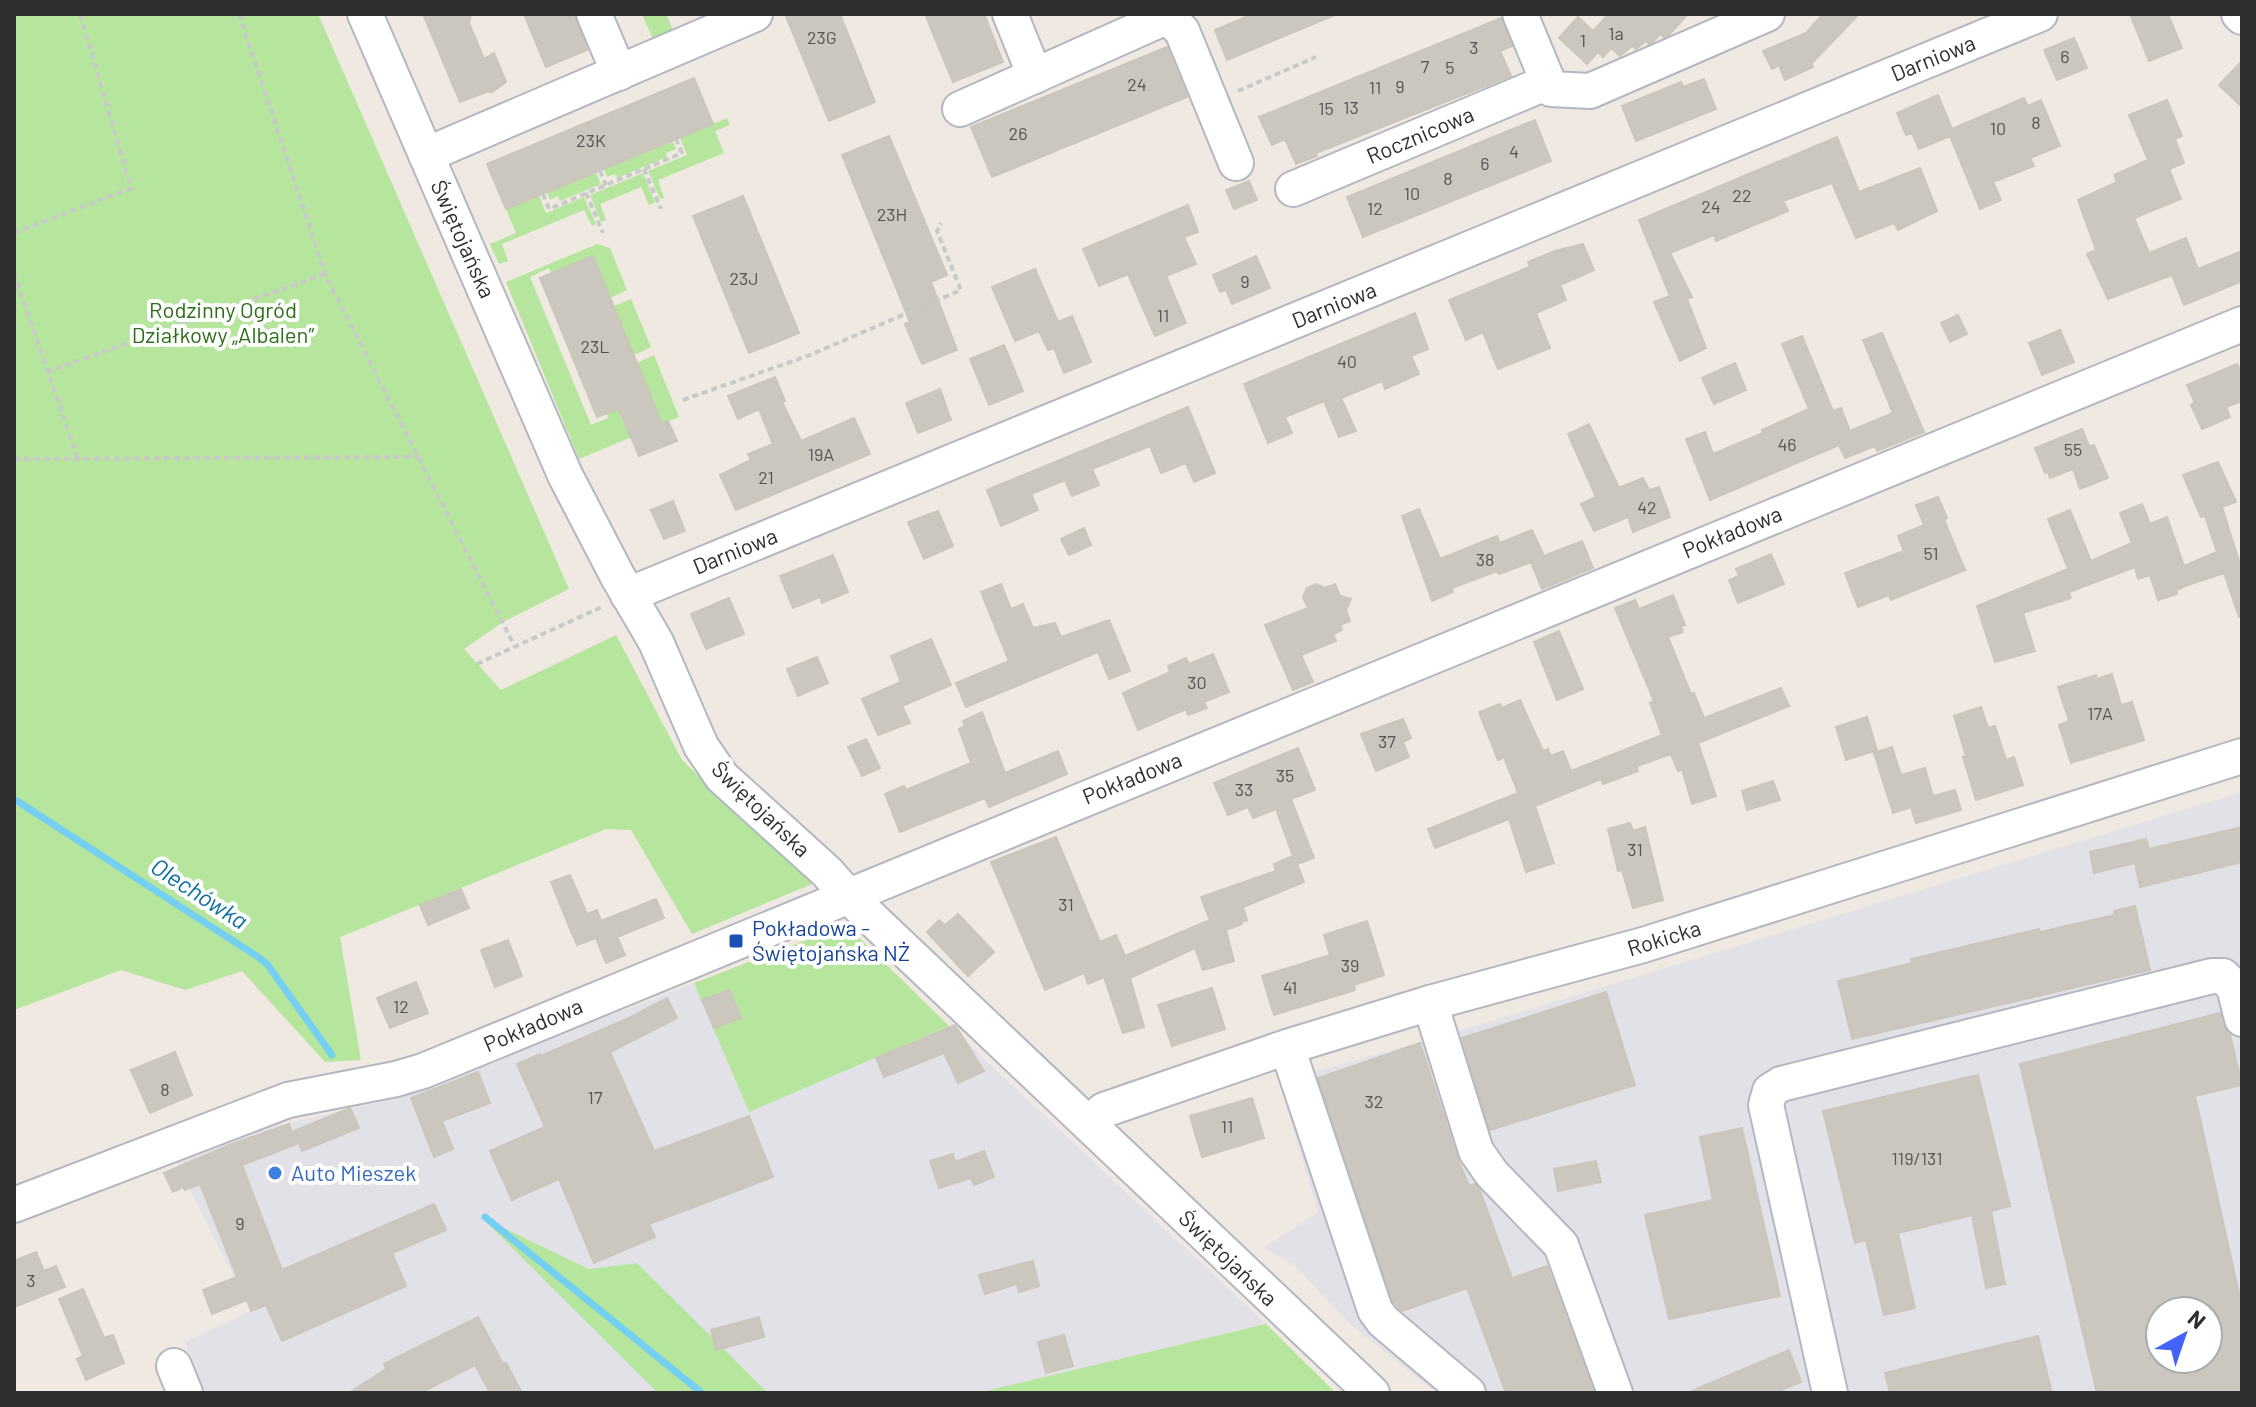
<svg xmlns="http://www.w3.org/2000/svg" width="2256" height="1407" font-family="Barlow,sans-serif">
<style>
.industrial{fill:#e3e1e8;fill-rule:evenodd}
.green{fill:#b6e59e}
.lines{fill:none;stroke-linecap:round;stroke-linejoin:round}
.stream{stroke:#75cff0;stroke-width:7}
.building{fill:#cbc7bf;stroke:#cbc5ba;stroke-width:2;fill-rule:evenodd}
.minor-casing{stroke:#b4b7c1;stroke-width:38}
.path{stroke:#c9c9c9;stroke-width:4;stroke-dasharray:6 4;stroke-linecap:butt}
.minor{stroke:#fff;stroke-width:34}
.transit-dot{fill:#1a4fb4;stroke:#fff;stroke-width:3}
.shop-dot{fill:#3f7fe0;stroke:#fff;stroke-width:3}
.labels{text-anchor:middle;stroke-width:8;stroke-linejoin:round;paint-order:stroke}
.number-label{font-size:18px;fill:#555452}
.street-label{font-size:22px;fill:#2e2e2e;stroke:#fff}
.park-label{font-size:22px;fill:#2c6e1b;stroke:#fff}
.transit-label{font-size:22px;fill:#164399;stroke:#fff;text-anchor:start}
.shop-label{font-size:22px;fill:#366cbe;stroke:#fff;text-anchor:start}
.water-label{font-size:24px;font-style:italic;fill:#0d6fa3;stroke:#fff}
</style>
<rect width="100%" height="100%" fill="#efe9e1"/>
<g class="industrial">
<path d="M2242 792V1393H1437L1351 1325 1293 1264 1263 1248 1318 1212 1279 1082 1452 1033ZM2160 1311H2208V1359H2160Z"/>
<path d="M694 983 749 1112 949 1026 1266 1324 977 1393H768L637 1263 589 1269 483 1219 658 1393H202L185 1342 251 1311 174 1158 271 1127 393 1099Z"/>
</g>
<g class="green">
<path d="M14 14H318L569 589 503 622 464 649 501 690 616 635 682 760 812 884 692 934 631 830 606 829 340 937 361 1060 325 1062 242 971 185 990 121 970 14 1010Z"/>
<path d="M642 14H666L673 30 653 39Z"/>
<path d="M727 118 730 125 715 131 724 153 658 180 664 198 660 199 648 171 687 155 680 138Z"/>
<path d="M672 140 676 149 666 153 667 157 617 178 615 174 607 177 604 169Z"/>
<path d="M596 172 601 184 560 201 558 196 550 200 547 193Z"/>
<path d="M643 173 655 202 649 205 641 187 600 204 606 220 601 222 590 195Z"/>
<path d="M539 196 546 213 584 197 596 224 592 226 584 210 502 244 508 261 499 264 490 244 516 233 506 209Z"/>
<path d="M597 244 610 248 627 290 610 298 593 256 551 273 549 268 530 277 591 425 608 418 607 413 637 363 654 355 679 417 579 459 506 282Z"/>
<path d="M631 299 651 347 634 355 614 306Z"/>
<path d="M846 925 949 1026 749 1112 694 983Z"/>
<path d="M481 1217 589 1269 637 1263 768 1393H658Z"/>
<path d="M1266 1324 1336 1393H977Z"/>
</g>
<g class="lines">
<g class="stream">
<path d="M14 799 258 957 267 964 332 1055"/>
<path d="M485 1217 702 1393"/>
</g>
</g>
<g class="building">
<path d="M423 14H471L469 23 484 59 494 53 506 82 492 92H486L460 102Z"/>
<path d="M524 14H574L587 50 546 67Z"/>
<path d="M785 14H840L875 102 829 121Z"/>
<path d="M925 14H984L1003 62 953 82Z"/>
<path d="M1253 14H1337L1227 60 1215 30Z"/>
<path d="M1609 14H1688L1669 35 1664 37 1660 34 1653 42 1649 44 1646 41 1636 49 1632 46 1620 56 1611 48 1603 57 1598 52 1587 64 1559 38 1578 17 1593 31Z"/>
<path d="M1823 14H1859L1812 63 1813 67 1785 80 1779 65 1772 69 1763 51 1806 33Z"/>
<path d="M2130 14H2168L2182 48 2149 61Z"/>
<path d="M1501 18 1512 46 1500 51 1511 76 1316 153 1317 156 1296 164 1285 139 1272 145 1259 117Z"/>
<path d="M2074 38 2087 68 2057 80 2044 50Z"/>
<path d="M1167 47 1187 97 992 177 971 127Z"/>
<path d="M2242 61V107L2219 85Z"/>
<path d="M694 78 713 124 506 209 487 164Z"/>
<path d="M1704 79 1716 109 1636 141 1622 106 1681 82 1683 87Z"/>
<path d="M1938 95 1952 129 2024 98 2028 106 2041 100 2060 146 2030 158 2034 166 1993 182 2001 200 1980 209 1950 136 1919 149 1912 133 1906 135 1897 113Z"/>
<path d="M2167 100 2182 136 2175 139 2184 163 2169 169 2181 199 2134 218 2149 253 2186 238 2198 269 2242 251V281L2184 305 2172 275 2108 299 2087 254 2096 250 2078 200 2117 182 2114 175 2148 160 2129 115Z"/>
<path d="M1535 120 1551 161 1363 237 1347 197Z"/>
<path d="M889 136 947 275 931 282 957 350 922 364 905 324 910 322 842 155Z"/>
<path d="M1837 137 1859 192 1920 168 1937 211 1898 230 1894 223 1856 238 1832 183 1783 201 1788 211 1716 241 1714 235 1670 253 1692 297 1687 299 1706 348 1680 361 1654 302 1670 296 1639 220Z"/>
<path d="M1249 181 1257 200 1234 209 1226 190Z"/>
<path d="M743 196 799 333 749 353 693 216Z"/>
<path d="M1188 205 1198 232 1184 237 1196 264 1166 276 1186 323 1155 336 1128 274 1099 286 1083 249Z"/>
<path d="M1583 244 1594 270 1560 285 1566 300 1536 313 1550 348 1498 369 1483 332 1466 340 1449 300 1530 267 1528 262 1555 251Z"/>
<path d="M593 256 662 424 668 421 677 441 639 456 619 409 597 417 540 278Z"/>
<path d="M1256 256 1270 288 1232 304 1226 290 1220 292 1213 275Z"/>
<path d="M1035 269 1058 322 1072 316 1091 362 1064 373 1054 348 1048 350 1039 331 1015 341 992 287Z"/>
<path d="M1415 313 1428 349 1411 356 1419 374 1385 389 1382 381 1341 398 1356 431 1339 437 1324 401 1285 417 1292 433 1268 443 1244 384Z"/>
<path d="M1958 315 1967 334 1950 342 1941 323Z"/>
<path d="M2060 330 2074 362 2042 375 2029 343Z"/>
<path d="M1882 333 1924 432 1877 451 1875 446 1845 458 1839 445 1710 500 1686 439 1705 432 1713 454 1763 433 1762 430 1809 409 1782 344 1802 336 1833 411 1841 408 1850 431 1893 413 1863 340Z"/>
<path d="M1004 345 1023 391 989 405 970 359Z"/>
<path d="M1735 363 1746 390 1714 404 1702 378Z"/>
<path d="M2237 364 2242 375V401L2226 407 2230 417 2202 429 2191 405 2195 403 2187 385Z"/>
<path d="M775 377 785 401 782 402 801 441 854 418 870 454 736 510 720 475 751 460 748 454 773 444 759 409 738 419 728 396Z"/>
<path d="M940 389 951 420 918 433 906 403Z"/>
<path d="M1188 407 1215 473 1194 482 1186 463 1161 473 1150 446 1092 469 1099 485 1072 496 1065 480 1031 494 1038 510 1001 526 987 490Z"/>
<path d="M1589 424 1619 488 1643 478 1649 490 1659 487 1670 517 1633 532 1628 517 1594 531 1581 504 1596 497 1568 434Z"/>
<path d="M2082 429 2089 446 2094 445 2108 478 2080 489 2073 469 2050 478 2048 472 2045 473 2035 448Z"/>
<path d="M2218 462 2236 502 2222 507 2242 571V617H2239L2224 573 2185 586 2176 590 2177 594 2158 600 2150 575 2138 579 2135 567 2069 592 2071 598 2023 613 2035 651 1995 662 1977 606 2068 569 2048 519 2070 510 2091 561 2132 543 2120 513 2142 504 2150 524 2167 517 2184 566 2217 552 2205 516 2201 517 2183 475Z"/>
<path d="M1938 497 1947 518 1944 520 1965 570 1891 600 1889 595 1858 607 1845 573 1904 551 1898 536 1924 525 1916 505Z"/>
<path d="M673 501 685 531 664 539 651 510Z"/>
<path d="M1419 509 1440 559 1497 536 1500 543 1532 530 1544 556 1582 541 1593 568 1542 589 1531 562 1499 574 1497 571 1452 588 1453 592 1432 601 1402 516Z"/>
<path d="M938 511 953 546 924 559 908 522Z"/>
<path d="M1084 528 1091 545 1069 555 1061 539Z"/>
<path d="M1771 554 1784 584 1738 603 1729 580 1739 576 1736 569Z"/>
<path d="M833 555 848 592 822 603 820 597 793 608 780 576Z"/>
<path d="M1001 584 1011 609 1023 604 1033 628 1055 623 1061 637 1109 620 1130 671 1109 679 1098 652 966 707 956 683 1009 661 981 592Z"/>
<path d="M1316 584 1325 588 1335 584 1340 596 1351 599 1346 610 1350 621 1340 625 1342 630 1333 634 1336 641 1301 655 1313 682 1293 690 1265 625 1308 608 1303 597 1307 588Z"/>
<path d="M1673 595 1685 625 1681 626 1683 632 1668 637 1691 694 1694 693 1704 718 1781 688 1789 706 1698 743 1716 796 1692 804 1682 769 1678 771 1671 754 1637 766 1638 771 1603 784 1601 779 1535 806 1554 863 1526 872 1509 819 1435 848 1428 829 1518 793 1504 757 1498 760 1479 712 1500 704 1502 708 1520 700 1543 751 1548 749 1551 756 1563 751 1571 771 1662 735 1650 703 1654 701 1615 608 1635 600 1639 609Z"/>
<path d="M729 598 744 634 706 649 691 614Z"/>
<path d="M1559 631 1583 689 1557 700 1534 642Z"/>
<path d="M931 639 951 685 902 706 910 723 878 735 862 699 901 682 891 656Z"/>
<path d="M1213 654 1229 692 1204 702 1207 708 1188 715 1186 709 1138 730 1123 693 1170 672 1168 666 1186 658 1189 664Z"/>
<path d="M817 657 828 683 798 696 787 669Z"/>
<path d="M2112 674 2121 705 2132 702 2144 740 2071 763 2059 725 2069 721 2058 687 2096 675 2097 679Z"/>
<path d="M1981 707 1988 728 1995 726 2006 760 2014 757 2023 785 1976 800 1963 757 1966 756 1954 716Z"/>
<path d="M982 712 1005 773 1058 751 1067 774 989 807 985 798 900 832 885 794 904 786 906 790 971 763 959 729 965 726 963 721Z"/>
<path d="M1867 717 1877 750 1846 760 1836 727Z"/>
<path d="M1403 719 1411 738 1403 742 1409 757 1376 771 1361 734Z"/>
<path d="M866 739 880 768 862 776 848 747Z"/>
<path d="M1892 747 1901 775 1925 768 1933 796 1955 790 1961 810 1916 823 1911 807 1893 813 1874 753Z"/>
<path d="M1298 748 1315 790 1291 799 1314 858 1297 864 1304 882 1243 907 1247 920 1241 922 1242 924 1226 930 1234 961 1203 970 1195 948 1130 978 1144 1027 1123 1033 1104 977 1088 984 1084 973 1045 990 991 862 1056 837 1100 942 1116 935 1125 956 1210 920 1201 897 1276 871 1274 864 1293 856 1276 809 1253 818 1248 807 1228 815 1214 783Z"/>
<path d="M1773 781 1780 800 1747 810 1742 791Z"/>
<path d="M1630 823 1633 831 1645 827 1663 900 1633 908 1622 870 1618 871 1608 829Z"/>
<path d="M2242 827V862L2140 887 2135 863 2094 873 2090 852 2146 839 2149 849Z"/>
<path d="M570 875 587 914 597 910 601 921 656 899 664 918 617 937 625 955 606 963 596 938 577 945 571 931 551 882Z"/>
<path d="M461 889 469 908 428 925 420 905Z"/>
<path d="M2135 906 2150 970 1852 1039 1838 981 1912 963 1911 959 2039 929 2040 932 2115 915 2114 911Z"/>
<path d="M958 914 994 952 968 976 927 932 939 920 945 925Z"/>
<path d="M1367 921 1384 975 1354 985 1355 990 1274 1015 1262 976 1330 955 1324 935Z"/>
<path d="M508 940 522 976 495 987 481 950Z"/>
<path d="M416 982 428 1013 390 1028 377 998Z"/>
<path d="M1212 988 1225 1029 1172 1046 1158 1005Z"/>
<path d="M729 990 741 1018 714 1028 702 1000Z"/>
<path d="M1606 992 1635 1085 1490 1130 1462 1038Z"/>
<path d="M667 998 677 1018 610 1052 654 1151 749 1116 773 1177 649 1224 655 1237 594 1263 559 1179 512 1200 490 1151 545 1127 517 1064 540 1054 541 1056 629 1018Z"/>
<path d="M2220 1013 2223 1025 2230 1035 2242 1085 2195 1096 2242 1307V1393H2097L2020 1064ZM2160 1311H2208V1359H2160Z"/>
<path d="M955 1025 984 1071 958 1083 944 1053 884 1077 876 1058Z"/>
<path d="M1420 1043 1457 1157 1469 1186 1475 1184 1480 1191 1512 1278 1547 1266 1594 1393H1506L1467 1288 1402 1311 1393 1301 1318 1078Z"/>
<path d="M175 1052 192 1095 150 1113 131 1070Z"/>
<path d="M478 1072 490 1103 442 1121 453 1149 434 1157 411 1098Z"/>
<path d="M1978 1075 2010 1206 1991 1211 2005 1284 1986 1288 1972 1215 1898 1233 1915 1308 1884 1315 1866 1240 1855 1243 1823 1111Z"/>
<path d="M1252 1098 1264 1138 1202 1157 1190 1116Z"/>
<path d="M350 1108 359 1128 302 1151 294 1131Z"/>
<path d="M289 1124 297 1144 242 1165 282 1270 434 1204 446 1230 392 1253 406 1286 282 1341 266 1305 251 1311 247 1300 212 1314 203 1290 237 1277 200 1184 185 1190 183 1187 173 1192 164 1173 232 1144Z"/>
<path d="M1742 1128 1780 1296 1669 1319 1645 1215 1713 1200 1700 1137Z"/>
<path d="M984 1151 994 1177 974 1185 971 1178 939 1188 930 1161 953 1154 954 1160 958 1161Z"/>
<path d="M1596 1161 1601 1182 1558 1191 1554 1169Z"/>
<path d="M36 1252 44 1271 56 1266 65 1287 14 1307V1261Z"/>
<path d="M1033 1261 1039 1286 1019 1292 1017 1284 985 1294 979 1275Z"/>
<path d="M83 1289 104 1338 113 1335 124 1363 86 1380 77 1359 83 1356 59 1299Z"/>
<path d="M478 1317 503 1364 506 1363 522 1393H490L475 1365 420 1393H349L386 1369 384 1364Z"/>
<path d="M759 1317 764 1337 716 1350 711 1330Z"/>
<path d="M1064 1335 1073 1366 1046 1373 1038 1342Z"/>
<path d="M2038 1336 2052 1393H1890L1885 1373Z"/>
<path d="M1789 1350 1801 1382 1774 1393H1687Z"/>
</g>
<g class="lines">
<defs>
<g id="minor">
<path d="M365 14 565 475 618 577 656 642 701 746 722 777 827 872 847 895 1372 1393"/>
<path d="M594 14 619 73"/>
<path d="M1010 14 1035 76"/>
<path d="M1520 14 1551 89 1590 91 1767 14"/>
<path d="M2239 14 2242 17"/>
<path d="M960 109 1164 18 1173 22 1182 31 1236 163"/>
<path d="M426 155 755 14"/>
<path d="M1293 189 1548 82"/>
<path d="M628 595 2040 14"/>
<path d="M1430 1003 1476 1151 1492 1174 1561 1245 1615 1393"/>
<path d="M1287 1047 1375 1310 1383 1321 1468 1393"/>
<path d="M1090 1123 1104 1110 1287 1047 1430 1003 1643 945 2242 756"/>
<path d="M14 1205 288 1100 396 1079 423 1071 2242 324"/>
<path d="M174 1366 185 1393"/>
<path d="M1830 1393 1766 1105 1770 1091 1781 1084 2212 976H2223L2234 987 2242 1019"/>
</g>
</defs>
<use href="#minor" class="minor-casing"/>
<g class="path">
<path d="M239 14 325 274 515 647"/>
<path d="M1238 91 1316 57"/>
<path d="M644 169 661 209"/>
<path d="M600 171 606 185"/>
<path d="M586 193 603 233"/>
<path d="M543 194 549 209 682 153 676 139"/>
<path d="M14 233 131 188 80 14"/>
<path d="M14 273 78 459"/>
<path d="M46 372 325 274"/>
<path d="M683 400 810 355 961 290 937 231 941 223"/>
<path d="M14 459 419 457"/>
<path d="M477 664 604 606"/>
</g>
<use href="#minor" class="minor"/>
</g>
<rect class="transit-dot" x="728" y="933" width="16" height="16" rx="4"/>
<circle class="shop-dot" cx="275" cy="1173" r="8"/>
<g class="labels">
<g class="number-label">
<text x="1616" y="40">1a</text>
<text x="822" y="44">23G</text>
<text x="1583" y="47">1</text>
<text x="1474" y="54">3</text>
<text x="2065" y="63">6</text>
<text x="1425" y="73">7</text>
<text x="1450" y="74">5</text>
<text x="1137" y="91">24</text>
<text x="1400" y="93">9</text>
<text x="1375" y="94">11</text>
<text x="1351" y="114">13</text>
<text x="1326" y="115">15</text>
<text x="2036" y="129">8</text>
<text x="1998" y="135">10</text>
<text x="1018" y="140">26</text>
<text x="591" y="147">23K</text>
<text x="1514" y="158">4</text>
<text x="1485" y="170">6</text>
<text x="1448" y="185">8</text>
<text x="1412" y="200">10</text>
<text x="1742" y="202">22</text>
<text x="1711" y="213">24</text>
<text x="1375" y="215">12</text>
<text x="892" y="221">23H</text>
<text x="744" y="285">23J</text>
<text x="1245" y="288">9</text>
<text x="1163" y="322">11</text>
<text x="595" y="353">23L</text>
<text x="1347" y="368">40</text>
<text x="1787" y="451">46</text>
<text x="2073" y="456">55</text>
<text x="821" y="461">19A</text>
<text x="766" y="484">21</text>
<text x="1647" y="514">42</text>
<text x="1931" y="560">51</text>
<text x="1485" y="566">38</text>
<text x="1197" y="689">30</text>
<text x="2100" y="720">17A</text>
<text x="1387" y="748">37</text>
<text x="1285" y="782">35</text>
<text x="1244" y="796">33</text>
<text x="1635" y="856">31</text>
<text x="1066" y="911">31</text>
<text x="1350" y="972">39</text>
<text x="1290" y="994">41</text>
<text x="401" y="1013">12</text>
<text x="165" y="1096">8</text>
<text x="595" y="1104">17</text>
<text x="1374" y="1108">32</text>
<text x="1227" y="1133">11</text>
<text x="1917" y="1165">119/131</text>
<text x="240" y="1230">9</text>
<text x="31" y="1287">3</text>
</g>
<g class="street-label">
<text transform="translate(1933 58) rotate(-22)" y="8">Darniowa</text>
<text transform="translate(1420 135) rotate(-23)" y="8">Rocznicowa</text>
<text transform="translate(463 239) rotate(66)" y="8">Świętojańska</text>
<text transform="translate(1334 305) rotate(-22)" y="8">Darniowa</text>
<text transform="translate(1732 532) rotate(-22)" y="8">Pokładowa</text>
<text transform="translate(735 551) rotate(-22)" y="8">Darniowa</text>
<text transform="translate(1132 778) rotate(-22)" y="8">Pokładowa</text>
<text transform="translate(761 809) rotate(44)" y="8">Świętojańska</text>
<text transform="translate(1664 938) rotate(-17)" y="8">Rokicka</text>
<text transform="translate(533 1025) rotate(-23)" y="8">Pokładowa</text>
<text transform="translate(1228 1258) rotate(44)" y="8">Świętojańska</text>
</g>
<g class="park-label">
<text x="223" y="318">Rodzinny Ogród<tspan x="223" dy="25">Działkowy „Albalen”</tspan></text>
</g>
<g class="transit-label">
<text x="752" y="936">Pokładowa -<tspan x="752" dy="25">Świętojańska NŻ</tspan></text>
</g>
<g class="shop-label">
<text x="291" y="1181">Auto Mieszek</text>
</g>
<g class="water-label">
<text transform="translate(199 894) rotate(33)" y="8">Olechówka</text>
</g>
</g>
<rect width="2256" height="1407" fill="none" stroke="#2e2e2e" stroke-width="32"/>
<g transform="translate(2184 1335) rotate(40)"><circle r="38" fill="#ffffff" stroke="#ababab" stroke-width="2"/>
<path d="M0-6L14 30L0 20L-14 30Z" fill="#4264fb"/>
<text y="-12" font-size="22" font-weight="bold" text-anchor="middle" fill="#2e2e2e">N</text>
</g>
</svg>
